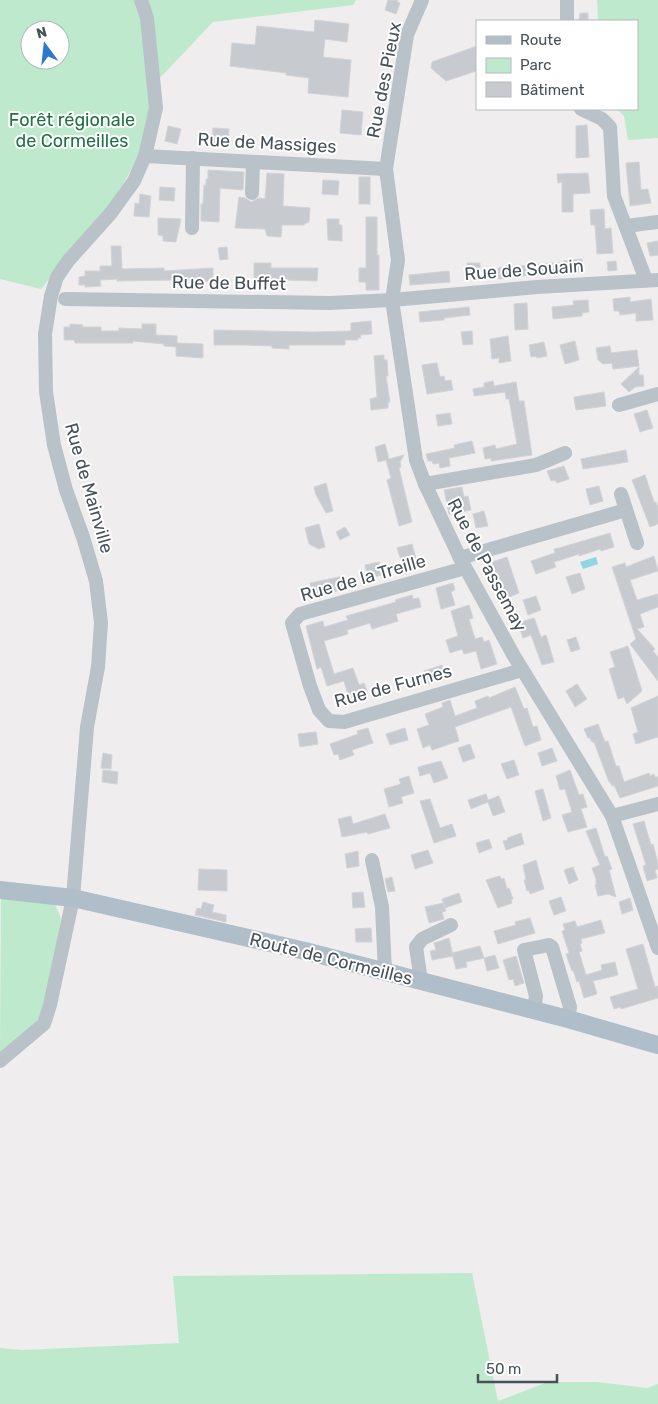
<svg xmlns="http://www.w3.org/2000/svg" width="658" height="1404" font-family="Rubik,sans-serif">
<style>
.green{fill:#bfe9cd;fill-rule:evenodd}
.water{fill:#90d5e2}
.building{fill:#c7cacf;stroke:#d1d3d8}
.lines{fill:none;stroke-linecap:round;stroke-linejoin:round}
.minor{stroke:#b9c2c8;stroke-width:14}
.major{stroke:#afbec9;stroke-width:18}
.labels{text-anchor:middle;stroke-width:4;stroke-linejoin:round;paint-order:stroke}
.street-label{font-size:18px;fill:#475158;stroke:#fff}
.park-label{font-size:18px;fill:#207144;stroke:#fff}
</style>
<rect width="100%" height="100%" fill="#efeded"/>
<g class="green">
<path d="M0 0H356L353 5 213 22 158 80 143 147 113 203 41 289 0 279ZM30 30H60V60H30Z"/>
<path d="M597 0H658V138L628 140 624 116 617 109H637V21H598Z"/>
<path d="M1 895 54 902 61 918 45 1015 0 1053Z"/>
<path d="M472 1273 498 1401 548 1382H597L647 1388 658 1384V1404H0V1348L22 1350 179 1343 173 1276Z"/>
</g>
<path class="water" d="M596 557 598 564 583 569 580 562Z"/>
<g class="building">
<path d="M388 0H398L397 2 400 3 396 14 385 10Z"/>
<path d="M580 13H588V21H579Z"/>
<path d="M315 20 349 24 347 42 325 39 323 57 351 60 348 97 308 93 309 78 286 75V73L230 66 232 43 255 45 257 26 314 32Z"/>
<path d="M477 46 476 71 446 81 431 68 432 62Z"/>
<path d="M342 110 363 112 361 135 340 133Z"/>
<path d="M587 125 589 157 576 158V126Z"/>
<path d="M168 126 181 129 177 144 165 141Z"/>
<path d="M213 128 229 129 228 143H212Z"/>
<path d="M639 162 641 190 648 189 651 203 630 206 626 163Z"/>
<path d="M208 170 244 172 243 190 220 188 219 222 201 221V204H203L204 185H206V179H208Z"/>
<path d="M267 173 284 174 283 206 310 208 309 222 304 224V225H282L281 237 267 236 265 229 235 228 239 197 245 198 251 202 259 198 265 199Z"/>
<path d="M588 173 590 193 573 194V212H562V182L558 183 557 174Z"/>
<rect x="359" y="177" width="11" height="27"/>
<path d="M323 180 339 181 338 195 322 194Z"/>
<path d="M160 187 175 188 174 201 159 200Z"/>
<path d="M140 194 151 196 149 217 134 216 135 203 139 204Z"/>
<path d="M604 209 605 229 611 228 613 253 597 254 595 225H591L590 210Z"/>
<path d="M366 217H377V255H379V290H366V282H359V268H366Z"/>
<path d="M158 218 181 219 176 242 163 241V236L158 235Z"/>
<path d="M327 219H339V225H342V241L328 240Z"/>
<path d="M658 241V255L650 256 647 243Z"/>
<path d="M111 246H121L122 269 164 268V271L213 268V281L174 283V280L117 281V279L100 280 101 286 85 287V285H79V277L85 276V271H100V266H112Z"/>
<path d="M227 247 228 259 220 260 218 248Z"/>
<path d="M582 259 583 272 531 275 499 279 498 268 564 262V261Z"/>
<path d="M616 261 617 270 608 271 607 262Z"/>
<path d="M254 263H271V268H318L317 281 254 279Z"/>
<path d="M467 263H480V277H468Z"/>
<path d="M449 271 450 282 410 285 409 275Z"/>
<path d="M630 297V302L651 299 653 320 636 321V313L620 315 619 311H614L613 299Z"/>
<path d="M588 300 589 312 582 313V316L553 319 552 307 574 305 573 301Z"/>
<path d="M527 303 528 329 515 330 514 304Z"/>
<path d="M469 307 470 315 444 318V320L420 322 419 312Z"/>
<path d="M371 321 372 334 360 335 361 338H357L358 340H345V345H289V349L272 348V346L245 345H214V330L312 332 351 331V323Z"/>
<path d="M70 324 83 325 82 327H101V331H119V328L142 329V324H156V335L177 336V343L203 344V358L176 356V347L164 346V344L133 341V343H75L74 340H64V327H70Z"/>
<path d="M472 331 473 344 463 345 461 332Z"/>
<path d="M508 336 511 361 499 363V358L492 359 490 339Z"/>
<path d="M575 341 579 360 565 364 560 345Z"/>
<path d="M544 342 547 356 537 358 536 356 531 357 529 345Z"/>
<path d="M610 346 611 353 637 350 639 366 613 369 612 363 603 364 598 360 596 348Z"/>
<path d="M384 355V360H387L388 376H386L390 402H388V408L371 410 370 399 377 397 374 356Z"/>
<path d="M437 363 440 377 444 376 445 381 451 380 453 390 427 394 422 365Z"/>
<path d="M639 367V375H643L644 386 635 387 629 392 621 384Z"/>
<path d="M493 381 494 386 516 382 519 401H524L532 455 491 461V458L485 459 483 448 495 445 496 449 517 444 509 399H506L505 392 474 396 473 389 484 387V383Z"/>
<path d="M604 392 606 406 576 410 574 397Z"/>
<path d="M647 410 653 428 640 432 634 414Z"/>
<path d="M450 413 452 424 438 426 436 415Z"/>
<path d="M472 441 475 453 449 458 450 466 440 468 439 463 433 464 432 461H428L426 454 455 448 454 445Z"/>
<path d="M385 444 389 459 404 455 400 462 401 467 399 468 412 522 399 526 387 480 391 478 386 460 378 462 375 447Z"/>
<path d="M626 450 628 462 583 469 581 459Z"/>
<path d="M564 466 569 479 557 483 555 480 551 481 547 471Z"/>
<path d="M645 475 654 502H656L658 508V524L650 527 632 480Z"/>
<path d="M326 483 333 511 326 513 316 495 314 487Z"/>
<path d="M599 486 603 501 590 505 586 489Z"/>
<path d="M462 487 464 497 468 496 471 510 449 514 444 490Z"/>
<path d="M484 511 488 526 476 528 473 514Z"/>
<path d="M319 524 325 547 319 549 309 544 305 528Z"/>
<path d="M345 527 350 535 340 540 336 532Z"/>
<path d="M610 533 614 547 601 551 600 549 579 556V554L554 562 556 567 536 574 531 561 555 553 554 549 559 548Z"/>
<path d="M412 544 417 562 403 566 397 548Z"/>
<path d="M654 556 658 571 630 580 637 600 658 594V607L640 614 644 627 637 629 655 649 653 651 658 657V681L630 644 636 639 612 567 625 563 626 567Z"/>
<path d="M507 557 519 593 507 598 498 575H496L492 562Z"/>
<path d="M379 562 382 575 368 578 365 565Z"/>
<path d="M580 573 585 589 572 594 566 577Z"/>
<path d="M344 576 348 588 314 597 310 583Z"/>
<path d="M453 583 455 590 451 592 455 605 441 609 436 588Z"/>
<path d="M412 595 413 599 419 598 421 607 396 614 398 621 372 629 370 623 347 630 348 634 324 641 334 674 353 668 359 685 364 683 368 694 350 702 344 681 327 686 321 667 317 669 306 626 323 621 324 627 348 620 346 616 396 602 395 600Z"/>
<path d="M536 596 541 610 528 615 523 600Z"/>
<path d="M469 605 473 618 469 619 475 639 482 637 484 642 489 640 497 664 481 669 476 651 464 654 462 649 450 653 446 640 458 636 451 611Z"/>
<path d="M534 618 541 637 546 635 554 662 542 665 531 635 523 638 518 623Z"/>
<path d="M576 637 580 649 571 652 567 640Z"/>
<path d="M628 646 642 691 627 704 624 697 618 699 609 669 615 667 610 652Z"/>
<path d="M442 665 445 678 428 684 424 671Z"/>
<path d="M577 684 587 699 575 707 566 691Z"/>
<path d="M515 687 524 709 527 708 533 727 537 726 541 740 525 746 511 707 455 727 459 741 432 750 430 745 423 748 417 729 429 725 425 714 443 707 442 703 450 700 455 716 477 708 475 701 488 696 489 698Z"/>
<path d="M658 696V737L636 744 633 734 638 732 631 708Z"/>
<path d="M598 724 605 742 608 741 616 766H619L624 782 649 773 650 776 654 774 655 777H658V786L620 798 614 785 612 786 610 782H609L594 742H592L590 738H588L584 729Z"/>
<path d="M368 728 373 743 352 750 354 755 340 760 338 754 334 755 330 744 358 734 357 731Z"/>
<path d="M405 728 408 740 390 745 386 734Z"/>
<path d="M316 732 318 744 300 747 298 734Z"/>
<path d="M470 744 475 758 463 762 458 748Z"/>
<path d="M552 748 557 761 542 766 538 753Z"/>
<path d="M103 753 112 755 111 769 101 768Z"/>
<path d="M514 760 519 775 507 779 501 764Z"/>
<path d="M441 761 448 778 434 783 430 773 420 776 418 767Z"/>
<path d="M103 770 118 772 117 784 102 782Z"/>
<path d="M570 770 579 795 583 794 587 807 581 809 587 827 568 832 562 815 572 812 565 789 560 790 556 776Z"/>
<path d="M409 776 414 793 401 797 403 803 389 807 384 789 401 784 399 779Z"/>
<path d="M543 789 551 818 543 821 535 791Z"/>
<path d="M486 794 488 800 499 796 505 812 493 816 488 802 471 809 468 800Z"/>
<path d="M430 799 440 828 452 824 456 836 434 843 420 801Z"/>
<path d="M385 814 390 828 368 834 367 832 342 837 338 819 351 816 353 824Z"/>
<path d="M644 821 651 845 653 844 658 863V869L655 870 657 878 647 881 643 866 646 865 633 824Z"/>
<path d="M596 828 605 857 607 856 612 869 609 870 616 897 608 894 598 896 595 885H596V879L592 868 600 865 586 831Z"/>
<path d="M521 833 524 844 506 850 503 841 508 840 507 838Z"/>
<path d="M489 839 492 848 479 853 476 843Z"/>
<path d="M428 850 433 863 415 869 411 855Z"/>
<path d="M358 851 359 866 347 868 345 854Z"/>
<path d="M536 860 544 889 530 894 529 890 527 891 524 880H526L523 865Z"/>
<path d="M573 867 578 880 569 884 564 870Z"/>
<path d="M199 869 227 870V891L198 890Z"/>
<path d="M500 876 501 879 504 878 507 889 509 888 513 899 511 900 512 903 498 908 486 880Z"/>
<path d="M392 877 395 891 388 892 385 879Z"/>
<path d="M363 892 365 907 353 908 352 893Z"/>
<path d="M459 893 462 902 445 908 442 899Z"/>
<path d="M561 897 566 911 554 915 549 901Z"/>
<path d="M630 898 633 910 622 914 619 902Z"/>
<path d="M203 902 214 905 212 912 226 915V922L195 915 197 908 201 909Z"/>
<path d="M443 903 446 911 442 912 444 919 429 923 425 907Z"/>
<path d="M530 918 535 933 498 944 494 931 516 925 515 922Z"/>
<path d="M601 920 605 933 581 939 582 943 580 944 582 951 579 952 586 975 602 970 601 965 615 962 618 975 593 981 597 994 584 998 579 981 577 982 573 970 572 971 566 954 569 953 562 931 565 930 563 924 575 921 577 927Z"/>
<path d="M371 928 372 942H356L355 929Z"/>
<path d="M449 938 453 956 432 960 430 951 436 950 434 943Z"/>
<path d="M643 944 655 987 658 986V998L621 1009 620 1007 614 1009 610 997 638 989 626 949Z"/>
<path d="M480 946 484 958 466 962 467 967 456 969 452 953Z"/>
<path d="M495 955 499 968 487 971 484 958Z"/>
<path d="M516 956 524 983 515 986 513 979 509 980 503 960Z"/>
</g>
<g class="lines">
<g class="minor">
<path d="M422 0 407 35 386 169 398 260 392 300 416 460 425 484 460 558 514 656 612 816 658 948"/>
<path d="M567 21V0"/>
<path d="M581 109 602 119 610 127 614 196 646 280"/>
<path d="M145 156 386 169"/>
<path d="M252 193 253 162"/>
<path d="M626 226 658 222"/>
<path d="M192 228 193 158"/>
<path d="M65 299 330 303 392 300 537 287 658 280"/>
<path d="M619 405 658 394"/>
<path d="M425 484 536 465 565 453"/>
<path d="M621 494 637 543"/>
<path d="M460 558 626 510"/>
<path d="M465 568 300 614 292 623 310 686 319 710 329 721 344 722 522 670"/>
<path d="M612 816 658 804"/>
<path d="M372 860 382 907 385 972"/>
<path d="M421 981 416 947 422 939 451 925"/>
<path d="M534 1010 536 996 524 950 549 945 552 947 570 1007 568 1019"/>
<path d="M0 1061 44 1024 50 1005 73 898 87 727 98 667 101 623 96 581 83 537 66 490 54 445 46 392 45 334 51 296 57 277 68 261 111 213 134 181 145 156 156 108 147 18 141 0"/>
</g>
<path class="major" d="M0 890 73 898 305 951 568 1019 658 1045"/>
</g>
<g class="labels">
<g class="street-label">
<text transform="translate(384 80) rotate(-79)" y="6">Rue des Pieux</text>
<text transform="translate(267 143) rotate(3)" y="6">Rue de Massiges</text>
<text transform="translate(524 270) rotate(-4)" y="6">Rue de Souain</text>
<text transform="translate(229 283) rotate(1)" y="6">Rue de Buffet</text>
<text transform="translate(89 488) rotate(74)" y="6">Rue de Mainville</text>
<text transform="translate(487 565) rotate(62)" y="6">Rue de Passemay</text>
<text transform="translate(363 578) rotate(-16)" y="6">Rue de la Treille</text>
<text transform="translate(393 686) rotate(-15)" y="6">Rue de Furnes</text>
<text transform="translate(331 959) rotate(14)" y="6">Route de Cormeilles</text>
</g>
<g class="park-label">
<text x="72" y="126">Forêt régionale<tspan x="72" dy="21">de Cormeilles</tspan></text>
</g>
</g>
<rect x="476" y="20" width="162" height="90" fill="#ffffff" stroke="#b5b9bc"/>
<rect x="486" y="36" width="25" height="8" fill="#afbec9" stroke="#b5b9bc"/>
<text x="520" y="45" font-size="15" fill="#475158">Route</text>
<rect x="486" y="58" width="25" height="15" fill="#bfe9cd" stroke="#b5b9bc"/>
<text x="520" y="70" font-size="15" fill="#475158">Parc</text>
<rect x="486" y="82" width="25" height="15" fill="#c7cacf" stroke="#b5b9bc"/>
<text x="520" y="95" font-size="15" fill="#475158">Bâtiment</text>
<g transform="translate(45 45) rotate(345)"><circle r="24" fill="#ffffff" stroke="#b5b9bc"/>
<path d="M0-4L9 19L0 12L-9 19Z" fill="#2b7acb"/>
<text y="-8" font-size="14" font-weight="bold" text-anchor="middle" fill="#475158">N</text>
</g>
<path d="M478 1374v8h79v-8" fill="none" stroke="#475158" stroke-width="2.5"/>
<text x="486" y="1374" font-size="15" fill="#475158" stroke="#ffffff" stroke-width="4" paint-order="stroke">50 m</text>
</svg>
